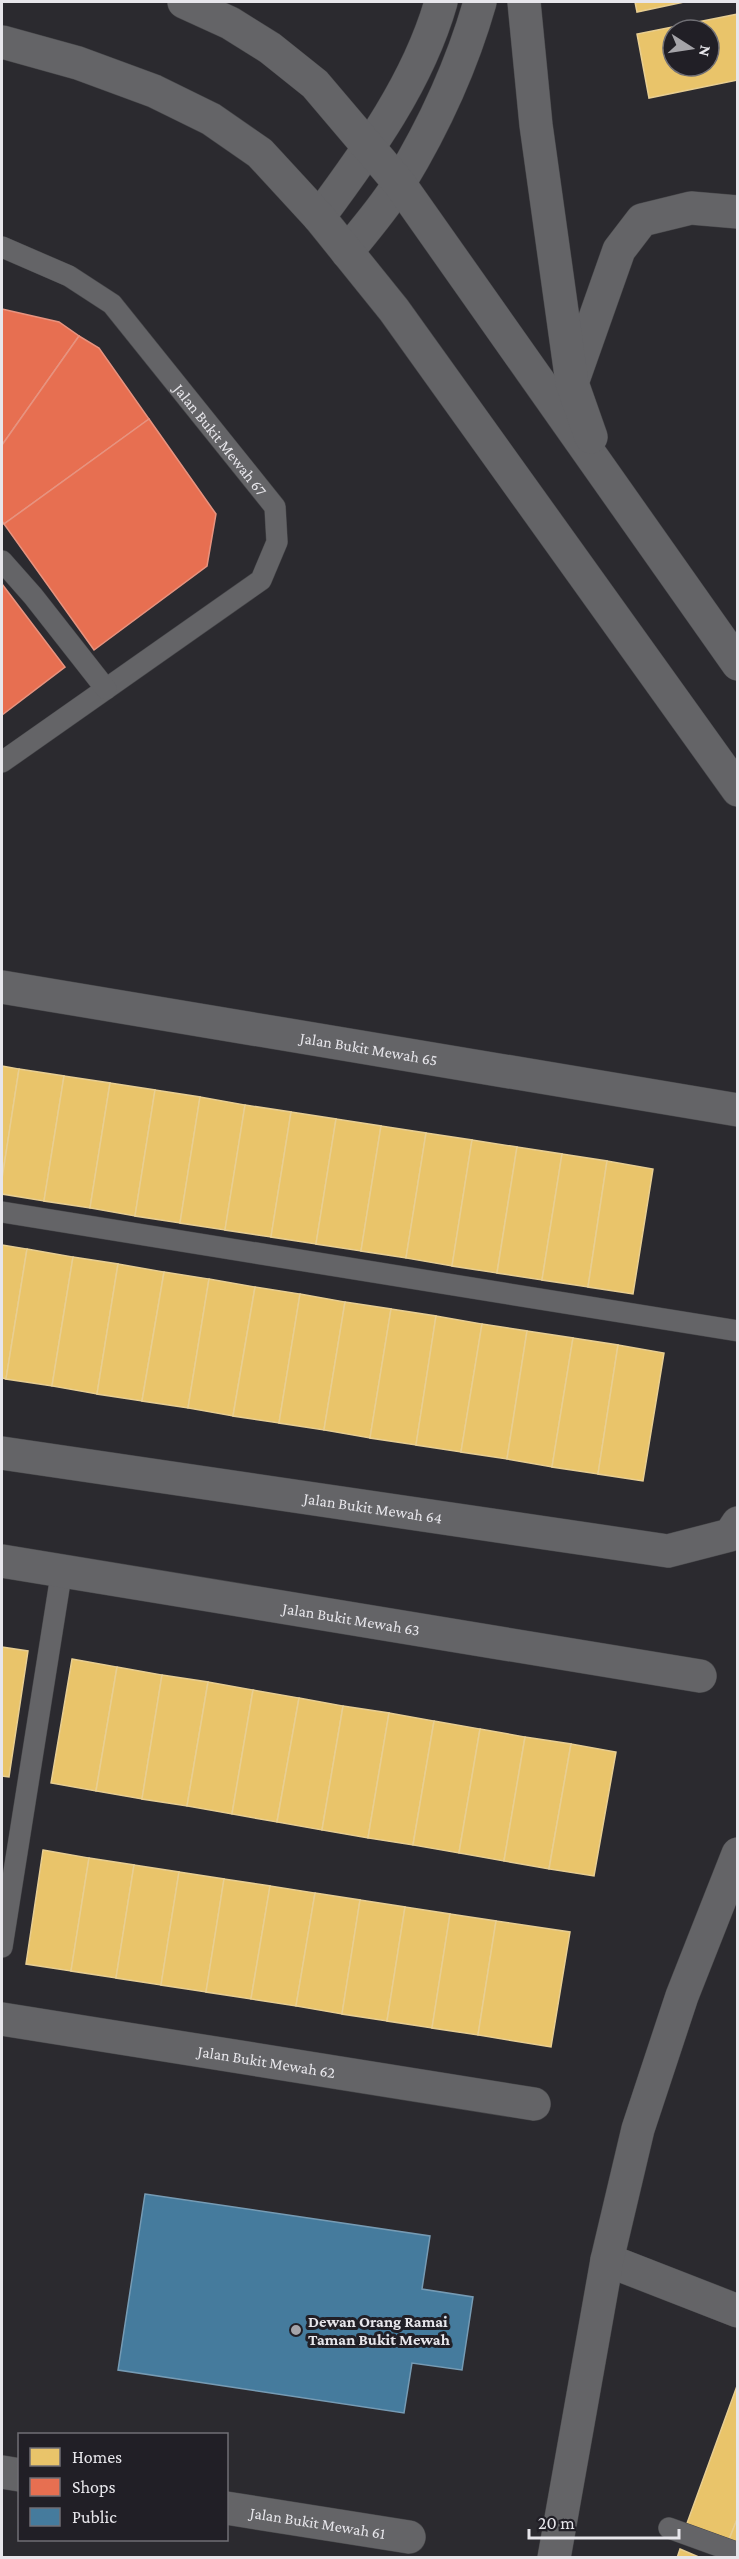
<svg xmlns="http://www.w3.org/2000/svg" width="739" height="2559" font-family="'Crimson Pro',serif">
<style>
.homes{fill:#e9c46a;stroke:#e8ce91;stroke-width:1.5;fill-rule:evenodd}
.shops{fill:#e76f51;stroke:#e7937f;stroke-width:1.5}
.public{fill:#457b9d;stroke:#769bb4;stroke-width:1.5}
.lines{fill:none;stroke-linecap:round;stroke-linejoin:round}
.service-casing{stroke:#464649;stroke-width:22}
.minor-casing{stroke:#464649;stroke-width:34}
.tertiary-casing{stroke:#464649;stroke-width:34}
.service{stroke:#646467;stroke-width:21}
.minor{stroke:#646467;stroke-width:33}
.tertiary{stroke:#646467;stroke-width:33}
.poi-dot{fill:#a5a4a9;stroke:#211f26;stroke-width:2}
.labels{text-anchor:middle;stroke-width:6;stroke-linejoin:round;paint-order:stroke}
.street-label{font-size:16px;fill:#e7e6eb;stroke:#211f26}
.poi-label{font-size:16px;font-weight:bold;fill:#e7e6eb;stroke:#211f26;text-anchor:start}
</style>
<rect width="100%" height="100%" fill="#2b2a2f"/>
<g class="homes">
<path d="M635 2H684L637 12Z"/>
<path d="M738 14V80L649 98 637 34ZM673 30H709V66H673Z"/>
<path d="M2 1066 19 1069 2 1179Z"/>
<path d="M19 1069 64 1076 44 1201 2 1194V1179Z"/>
<path d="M64 1076 110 1083 90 1208 44 1201Z"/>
<path d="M110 1083 155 1090 135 1216 90 1208Z"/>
<path d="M155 1090 200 1097 180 1223 135 1216Z"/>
<path d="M200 1097 245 1105 225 1230 180 1223Z"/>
<path d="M245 1105 291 1112 271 1237 225 1230Z"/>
<path d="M291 1112 336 1119 316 1244 271 1237Z"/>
<path d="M336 1119 381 1126 361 1251 316 1244Z"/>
<path d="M381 1126 426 1133 406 1258 361 1251Z"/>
<path d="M426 1133 472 1140 452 1266 406 1258Z"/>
<path d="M472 1140 517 1147 497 1273 452 1266Z"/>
<path d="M517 1147 562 1154 542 1280 497 1273Z"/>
<path d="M562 1154 607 1161 588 1287 542 1280Z"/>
<path d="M607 1161 653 1169 633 1294 588 1287Z"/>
<path d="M2 1245 27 1249 6 1379 2 1378Z"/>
<path d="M27 1249 73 1257 52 1386 6 1379Z"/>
<path d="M73 1257 118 1264 97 1394 52 1386Z"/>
<path d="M118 1264 164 1272 142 1401 97 1394Z"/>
<path d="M164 1272 209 1279 188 1408 142 1401Z"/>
<path d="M209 1279 255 1287 233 1416 188 1408Z"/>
<path d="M255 1287 300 1294 279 1423 233 1416Z"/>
<path d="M300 1294 345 1302 324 1430 279 1423Z"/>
<path d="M345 1302 391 1309 370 1438 324 1430Z"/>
<path d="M391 1309 436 1316 416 1445 370 1438Z"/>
<path d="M436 1316 482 1324 461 1452 416 1445Z"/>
<path d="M482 1324 527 1331 507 1459 461 1452Z"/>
<path d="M527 1331 573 1338 552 1467 507 1459Z"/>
<path d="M573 1338 618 1345 598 1474 552 1467Z"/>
<path d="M618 1345 664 1353 643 1481 598 1474Z"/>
<path d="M2 1647 28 1651 9 1777 2 1776Z"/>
<path d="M72 1659 117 1667 96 1791 51 1783Z"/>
<path d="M117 1667 162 1675 142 1799 96 1791Z"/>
<path d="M162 1675 208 1682 187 1806 142 1799Z"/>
<path d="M208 1682 253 1690 232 1814 187 1806Z"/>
<path d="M253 1690 299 1698 277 1822 232 1814Z"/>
<path d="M299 1698 343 1706 322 1830 277 1822Z"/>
<path d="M343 1706 389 1713 368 1838 322 1830Z"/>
<path d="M389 1713 434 1721 413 1845 368 1838Z"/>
<path d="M434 1721 480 1729 459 1853 413 1845Z"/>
<path d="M480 1729 525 1737 504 1861 459 1853Z"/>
<path d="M525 1737 571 1744 549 1869 504 1861Z"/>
<path d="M571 1744 616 1752 594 1876 549 1869Z"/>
<path d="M43 1850 89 1858 71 1971 26 1964Z"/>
<path d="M89 1858 134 1865 116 1978 71 1971Z"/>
<path d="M134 1865 179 1872 161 1985 116 1978Z"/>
<path d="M179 1872 224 1879 206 1992 161 1985Z"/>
<path d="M224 1879 270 1886 251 1999 206 1992Z"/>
<path d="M270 1886 315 1893 296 2006 251 1999Z"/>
<path d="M315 1893 360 1900 342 2014 296 2006Z"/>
<path d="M360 1900 405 1907 387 2021 342 2014Z"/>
<path d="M405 1907 450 1914 432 2028 387 2021Z"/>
<path d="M450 1914 496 1921 478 2035 432 2028Z"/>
<path d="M496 1921 570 1932 551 2047 478 2035Z"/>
<path d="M737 2386 738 2517 728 2542 686 2526Z"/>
<path d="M738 2517V2545L728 2542Z"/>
<path d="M680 2549 701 2558H677Z"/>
</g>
<g class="shops">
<path d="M2 309 59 322 79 336 2 445Z"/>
<path d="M79 336 99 348 149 419 4 524 2 521V445Z"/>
<path d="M149 419 216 514 207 566 94 650 4 524Z"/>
<path d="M2 584 65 667 2 715Z"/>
</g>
<path class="public" d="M145 2194 430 2236 422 2289 473 2297 462 2370 412 2363 404 2413 118 2370Z"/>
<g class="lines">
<defs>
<g id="service">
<path id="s1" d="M2 247 69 276 112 304 275 507 277 542 261 580 2 762"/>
<path d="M2 561 33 596 106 689"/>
<path d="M2 1212 738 1331"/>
<path d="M2 1947 62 1569"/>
<path d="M669 2528 738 2553"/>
</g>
<g id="minor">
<path d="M319 217C368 151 418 82 441 2"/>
<path d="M347 252C365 229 385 207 400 182 434 126 462 65 480 2"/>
<path d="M572 383 619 250 642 220 691 208 738 212"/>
<path id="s2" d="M2 987 738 1110"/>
<path id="s3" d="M2 1453 668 1551 730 1535 738 1523"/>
<path id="s4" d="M2 1561 700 1676"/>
<path id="s5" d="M2 2019 534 2104"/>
<path d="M607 2260 738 2311"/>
<path d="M2 2472 20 2475"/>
<path id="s6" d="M226 2508 409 2537"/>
<path d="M554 2558 607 2260 638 2129 682 1996 738 1854"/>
</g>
<g id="tertiary">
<path d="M184 2 230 23 270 48 315 84 399 183 738 664"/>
<path d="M524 2 536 125 572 383 591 437"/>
<path d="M2 42 78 63 154 91 211 119 260 153 319 217 394 310 738 790"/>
</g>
</defs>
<use href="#service" class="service-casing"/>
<use href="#minor" class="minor-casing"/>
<use href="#tertiary" class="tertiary-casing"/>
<use href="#service" class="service"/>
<use href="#minor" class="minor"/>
<use href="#tertiary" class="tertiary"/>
</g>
<circle class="poi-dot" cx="296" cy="2330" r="6"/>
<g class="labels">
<g class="street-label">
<text dy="6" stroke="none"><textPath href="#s1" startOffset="298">Jalan Bukit Mewah 67</textPath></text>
<text dy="6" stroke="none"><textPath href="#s2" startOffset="372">Jalan Bukit Mewah 65</textPath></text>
<text dy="6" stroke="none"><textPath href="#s3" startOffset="375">Jalan Bukit Mewah 64</textPath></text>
<text dy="6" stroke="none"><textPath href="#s4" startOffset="354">Jalan Bukit Mewah 63</textPath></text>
<text dy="6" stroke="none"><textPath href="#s5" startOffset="268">Jalan Bukit Mewah 62</textPath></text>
<text dy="6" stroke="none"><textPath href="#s6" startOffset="93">Jalan Bukit Mewah 61</textPath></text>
</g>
<g class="poi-label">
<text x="308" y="2327">Dewan Orang Ramai<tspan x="308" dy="18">Taman Bukit Mewah</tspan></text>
</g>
</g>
<rect width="739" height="2559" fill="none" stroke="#e7e6eb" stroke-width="6"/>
<rect x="18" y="2433" width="210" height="108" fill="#211f26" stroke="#706f75" stroke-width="1.5"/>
<rect x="30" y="2448" width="30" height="18" fill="#e9c46a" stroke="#706f75" stroke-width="1.5"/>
<text x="72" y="2463" font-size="18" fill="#e7e6eb">Homes</text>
<rect x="30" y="2478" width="30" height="18" fill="#e76f51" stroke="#706f75" stroke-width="1.5"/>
<text x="72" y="2493" font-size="18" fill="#e7e6eb">Shops</text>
<rect x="30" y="2508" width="30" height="18" fill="#457b9d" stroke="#706f75" stroke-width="1.5"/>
<text x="72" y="2523" font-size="18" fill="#e7e6eb">Public</text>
<g transform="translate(691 48) rotate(102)"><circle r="28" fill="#211f26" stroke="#706f75" stroke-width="1.5"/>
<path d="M0-4.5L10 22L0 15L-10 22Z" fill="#a5a4a9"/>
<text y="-9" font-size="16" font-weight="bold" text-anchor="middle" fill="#e7e6eb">N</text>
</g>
<path d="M529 2529v9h150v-9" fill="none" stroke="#e7e6eb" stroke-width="3"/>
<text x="538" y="2529" font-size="18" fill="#e7e6eb" stroke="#211f26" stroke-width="4.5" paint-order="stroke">20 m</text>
</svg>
